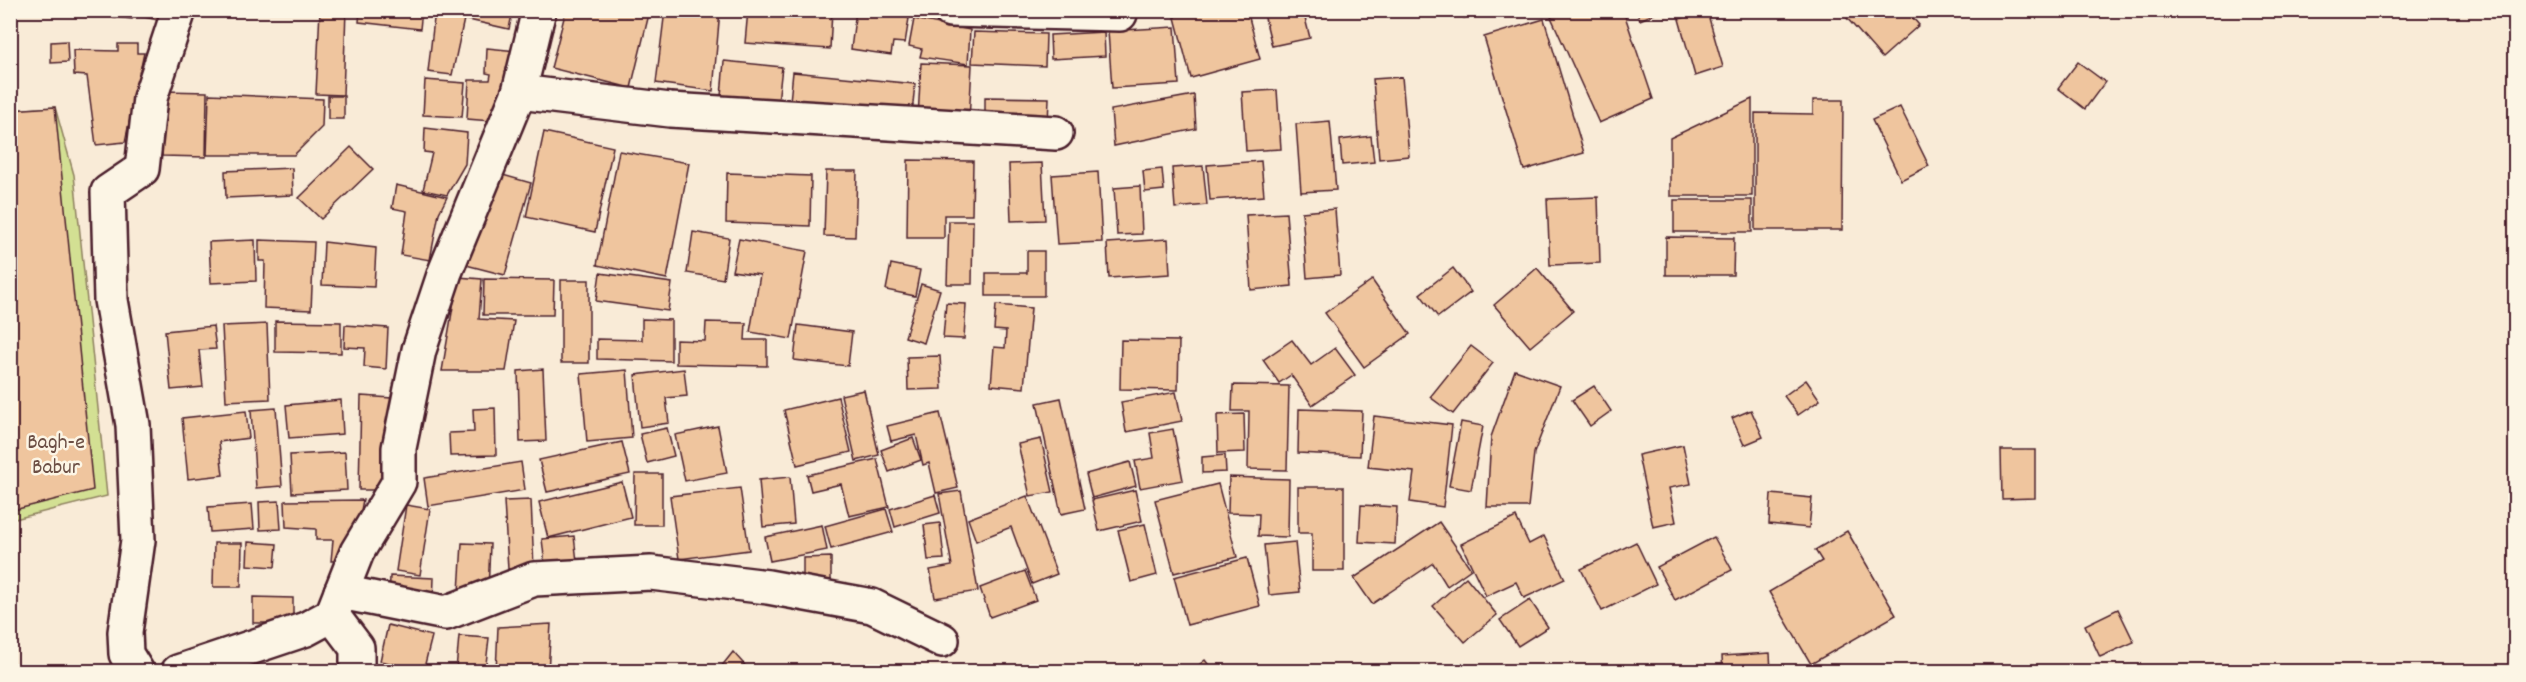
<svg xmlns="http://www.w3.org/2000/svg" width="2526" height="682" font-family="Dekko,sans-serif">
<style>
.green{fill:#d3e093;stroke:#8e805f;stroke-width:1.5}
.building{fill:#efc59e;stroke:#4a1f2b;stroke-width:1.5}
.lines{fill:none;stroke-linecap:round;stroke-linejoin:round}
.minor-casing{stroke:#4a1f2b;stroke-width:38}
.minor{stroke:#fcf5e5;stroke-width:33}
.labels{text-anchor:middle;stroke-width:5;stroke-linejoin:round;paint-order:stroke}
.park-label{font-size:22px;fill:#6c4f45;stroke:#fcf5e5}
</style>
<rect width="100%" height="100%" fill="#f9ebd7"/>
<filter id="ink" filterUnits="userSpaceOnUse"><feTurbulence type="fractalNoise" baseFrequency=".0167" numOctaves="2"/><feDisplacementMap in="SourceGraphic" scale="12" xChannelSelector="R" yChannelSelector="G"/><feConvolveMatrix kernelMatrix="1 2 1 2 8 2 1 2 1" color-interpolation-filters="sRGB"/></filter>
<g filter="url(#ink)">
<path class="green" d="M55 107 74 175 107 496 11 520V110Z"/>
<g class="building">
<path d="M95 10H133L132 19 95 15Z"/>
<path d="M140 10H164L163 21 139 16Z"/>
<path d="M320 10H346L343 95 316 94Z"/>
<path d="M360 10H422L420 29 359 22Z"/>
<path d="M435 10H513L509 29 464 19 452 75 428 72Z"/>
<path d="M566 10H650L631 88 551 68Z"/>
<path d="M665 10H720L713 91 656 83Z"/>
<path d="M748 10H832L830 49 745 43Z"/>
<path d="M856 10H876L909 18 905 43 893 42 891 55 851 49Z"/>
<path d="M1173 10H1247L1260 59 1191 78Z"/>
<path d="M1263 10H1303L1310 38 1272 46Z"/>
<path d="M1462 10H1487L1464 18Z"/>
<path d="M1574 10H1623L1653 99 1599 123 1551 17Z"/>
<path d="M1636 10H1663L1640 20Z"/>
<path d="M1853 10H1906L1919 25 1882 58 1846 17Z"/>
<path d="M1707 11 1723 67 1695 76 1679 19Z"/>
<path d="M914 19 970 30 968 64 920 57 922 49 909 46Z"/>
<path d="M1544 19 1584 153 1524 170 1484 37Z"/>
<path d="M1175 27 1179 84 1112 88 1108 31Z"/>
<path d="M974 32 1046 34 1045 66 972 63Z"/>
<path d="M1104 32 1105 56 1051 59 1050 35Z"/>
<path d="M67 41 68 62 51 63V42Z"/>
<path d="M118 44H137V53H144L125 142 96 145 87 76 74 75 73 50 118 51Z"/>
<path d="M487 48 517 51 491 121 467 119 469 80H490L491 74 486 73Z"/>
<path d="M724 61 782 67 778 102 721 96Z"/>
<path d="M2078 62 2105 82 2085 109 2058 88Z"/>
<path d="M921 63 972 65 969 121 918 118Z"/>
<path d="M793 72 915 84 911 122 789 111Z"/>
<path d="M1402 77 1409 156 1379 159 1373 79Z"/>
<path d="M425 80 465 83 462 117 423 115Z"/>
<path d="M1277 90 1281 149 1246 151 1242 92Z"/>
<path d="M163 91 207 92 206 157 162 156Z"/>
<path d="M209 94 323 99 322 127 294 155H207Z"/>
<path d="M1194 95 1196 129 1114 146 1111 110Z"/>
<rect x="328" y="96" width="16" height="23"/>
<path d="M985 97 1049 98 1048 124 985 123Z"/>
<path d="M1752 99V196H1670V138Z"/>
<path d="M1813 100H1843L1842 230H1755V113L1813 114Z"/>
<path d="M55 107 93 490 10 511V110Z"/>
<path d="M1900 107 1929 166 1901 180 1872 120Z"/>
<path d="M1330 121 1336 190 1301 192 1296 124Z"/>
<path d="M425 128 467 133 465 164 447 195 423 190 432 153 424 152Z"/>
<path d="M544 132 613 147 595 232 526 217Z"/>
<path d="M1371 136 1374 162 1342 165 1340 140Z"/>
<path d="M351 147 373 169 321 219 299 198Z"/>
<path d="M619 151 689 163 667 279 597 265Z"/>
<path d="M908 160 973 161 972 215H944V238H907Z"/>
<path d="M1261 161 1264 196 1210 200 1207 165Z"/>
<path d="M1042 163 1045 220 1011 221 1009 164Z"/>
<path d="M1203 166 1207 205 1175 208 1172 168Z"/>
<path d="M292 168 293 195 226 198 225 171Z"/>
<path d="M1162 169 1164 190 1145 192 1143 171Z"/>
<path d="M826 171H857L855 237 824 236Z"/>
<path d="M492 172 531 183 505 275 466 265Z"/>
<path d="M1098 172 1102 242 1057 244 1052 175Z"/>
<path d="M727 173 811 176 810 226 726 223Z"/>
<path d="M396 185 447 197 439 213 430 260 401 255 407 211 392 208Z"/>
<path d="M1140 186 1142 234 1117 235 1114 188Z"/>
<path d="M1598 197 1600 263 1550 265 1547 199Z"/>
<rect x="1674" y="200" width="78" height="32"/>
<path d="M1335 209 1340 275 1307 278 1302 212Z"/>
<path d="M1286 213 1292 286 1251 290 1246 215Z"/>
<path d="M949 221H973L972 284H947Z"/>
<path d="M693 232 729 238 723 279 687 273Z"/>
<path d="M1666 237 1734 238 1733 275H1666Z"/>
<path d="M739 239 807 251 791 339 750 332 760 275 732 271Z"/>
<path d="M1168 239 1170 274 1109 278 1107 243Z"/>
<path d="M255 240 256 281 211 283 209 242Z"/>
<path d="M259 240 314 242 311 310 264 308 265 261H259Z"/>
<path d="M324 242 376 248 374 287 322 285Z"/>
<path d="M1027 251H1044V296H986V273H1027Z"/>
<path d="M891 264 920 270 915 296 886 290Z"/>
<path d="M1453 268 1471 292 1438 317 1420 294Z"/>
<path d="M1537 268 1573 311 1530 347 1494 305Z"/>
<path d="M600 273 672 283 668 311 596 301Z"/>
<path d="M458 277 482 279 479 319 514 321 506 371H442Z"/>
<path d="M484 279 554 280 553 315H483Z"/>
<rect x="561" y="280" width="28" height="83"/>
<path d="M1372 280 1410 334 1364 367 1325 313Z"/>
<path d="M921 284 940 290 924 343 905 337Z"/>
<path d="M946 303 966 304 964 339 943 338Z"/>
<path d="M996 305 1031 308 1024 388 991 385 994 347 1005 348 1006 331 994 330Z"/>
<path d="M642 319 671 320V361L597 359V339L642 340Z"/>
<path d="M275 321 341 322V353L275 352Z"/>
<path d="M706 322 746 323 745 340H767V366L676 364V340L705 341Z"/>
<path d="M267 324 270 399 226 401 222 326Z"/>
<path d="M345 325 388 328 386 369 364 367 365 348 344 347Z"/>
<path d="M798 325 852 332 848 366 794 360Z"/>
<path d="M213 326 216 349 199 350 203 387 171 390 165 331Z"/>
<path d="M1121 340 1179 341 1178 390 1120 389Z"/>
<path d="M1292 340 1311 365 1335 348 1355 375 1312 405 1291 375 1279 383 1263 360Z"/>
<path d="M1471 346 1493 363 1453 414 1430 397Z"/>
<path d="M940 356 942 389 908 390 907 357Z"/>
<path d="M543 369 546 441 520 442 518 371Z"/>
<path d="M684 369 687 396 666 398 669 423 640 427 635 375Z"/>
<path d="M627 370 632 438 587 442 581 374Z"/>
<path d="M1515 370 1560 386 1534 453 1528 507H1487L1491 437Z"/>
<path d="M1806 380 1820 400 1798 415 1784 396Z"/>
<path d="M1233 385 1289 386 1287 470 1248 469 1249 411H1232Z"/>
<path d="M1594 386 1611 411 1590 426 1572 400Z"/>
<path d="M864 390 879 455 856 461 841 395Z"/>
<path d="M1176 392 1182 421 1126 432 1121 402Z"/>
<path d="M361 396 392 398 390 490H359Z"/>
<path d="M838 397 851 452 797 465 784 410Z"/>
<path d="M1061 398 1085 509 1061 514 1037 403Z"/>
<path d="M341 400 343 434 289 438 286 405Z"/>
<path d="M276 408 282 486 256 488 251 410Z"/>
<path d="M495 408 496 455 450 456 449 433 474 432 473 409Z"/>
<path d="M1299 409 1362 411 1360 456 1298 453Z"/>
<path d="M1751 410 1763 437 1744 445 1732 418Z"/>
<path d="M246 411 249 438 219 442 223 475 188 479 182 418Z"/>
<path d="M940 413 958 488 936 493 929 463 923 465 916 435 891 441 887 426Z"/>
<path d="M1244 414 1245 452 1218 453 1217 415Z"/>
<path d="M1374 416 1452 425 1443 507 1410 502 1414 472 1368 467Z"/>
<path d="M1461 422 1483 426 1471 490 1449 486Z"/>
<path d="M718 426 727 473 685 481 675 435Z"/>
<path d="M667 428 674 456 647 463 640 434Z"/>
<path d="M1173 429 1183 480 1140 488 1135 461 1154 458 1150 433Z"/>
<path d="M913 438 921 460 889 472 881 450Z"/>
<path d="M1041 439 1053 492 1030 496 1018 444Z"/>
<path d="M622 442 630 474 547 492 539 460Z"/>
<path d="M1683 445 1691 484 1669 488 1676 522 1653 527 1638 455Z"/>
<path d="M2001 450H2035V498L2002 499Z"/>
<path d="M345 452 347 490 292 493 290 455Z"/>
<path d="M1225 455 1226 472 1202 473V457Z"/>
<path d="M877 459 889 507 849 516 841 484 811 491 807 475Z"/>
<path d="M521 462 525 490 428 506 424 478Z"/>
<path d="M1130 462 1136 486 1092 498 1086 474Z"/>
<path d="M635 474H662V525H634Z"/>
<path d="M790 477 794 524 763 527 759 480Z"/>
<path d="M1229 477 1289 479 1288 537 1258 536 1259 514 1228 513Z"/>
<path d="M622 482 631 517 548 538 539 502Z"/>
<path d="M1218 484 1237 557 1174 573 1155 500Z"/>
<path d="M1298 487H1344V571H1312V533H1298Z"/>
<path d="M740 488 749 550 679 559 670 496Z"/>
<path d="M1135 490 1142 521 1099 531 1092 500Z"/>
<path d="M961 491 978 591 935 598 930 570 952 566 939 494Z"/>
<path d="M1771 494 1812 498 1809 528 1769 524Z"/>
<path d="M935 495 940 513 895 527 890 509Z"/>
<path d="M1027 496 1057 574 1032 584 1011 527 976 541 968 519Z"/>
<path d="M363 500 351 561H331L333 540H316V529L286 527 285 501Z"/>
<path d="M531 500 534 569H508L504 501Z"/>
<path d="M279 501 281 529 260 530 259 502Z"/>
<path d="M252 504 254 529 210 532 208 507Z"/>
<path d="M406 505 430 509 420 575 396 571Z"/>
<path d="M1361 505 1397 507 1395 544 1359 542Z"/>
<path d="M886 509 893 532 831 549 825 526Z"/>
<path d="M1516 517 1529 544 1544 536 1565 579 1524 598 1516 582 1486 596 1461 544Z"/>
<path d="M1439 522 1471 569 1447 586 1433 563 1372 604 1354 578Z"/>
<path d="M940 523 944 559 928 560 924 525Z"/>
<path d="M1145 524 1157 575 1131 582 1118 530Z"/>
<path d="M822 525 827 550 770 561 765 537Z"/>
<path d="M1847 531 1896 615 1811 664 1769 592 1822 561 1815 550Z"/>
<path d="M574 536 578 570 546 574 542 539Z"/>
<path d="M1714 537 1732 570 1675 600 1657 567Z"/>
<path d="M248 542 277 544 275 567 247 565Z"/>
<path d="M1295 542 1300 592 1269 595 1264 545Z"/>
<path d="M1636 542 1656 584 1602 611 1581 569Z"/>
<path d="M214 543H242L241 587H213Z"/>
<path d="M462 543 490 544 488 593 459 592Z"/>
<path d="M831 557V584H803V558Z"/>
<path d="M1247 558 1260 606 1187 625 1174 577Z"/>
<path d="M1025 571 1036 600 990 617 980 588Z"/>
<path d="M390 576 434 578 433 603 389 600Z"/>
<path d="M1466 577 1497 615 1465 642 1433 606Z"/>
<path d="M253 597 293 598V623H253Z"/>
<path d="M1530 600 1548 627 1518 646 1500 620Z"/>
<path d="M2118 609 2134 642 2100 657 2085 625Z"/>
<path d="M551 624 548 672H496L498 627Z"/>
<path d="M388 625 432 636 423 672H393L395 664 380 661Z"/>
<path d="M459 636 489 638 485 672 456 670Z"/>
<path d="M733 652 751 672H717Z"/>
<path d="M1770 653 1771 672H1723L1722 656Z"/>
<path d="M1205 660 1214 672H1190Z"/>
</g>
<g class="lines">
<defs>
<g id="minor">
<path d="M950 10 1120 14"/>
<path d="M519 92 670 110 1056 133"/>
<path d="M341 592 446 613 534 579 651 573 768 587 872 606 942 640"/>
<path d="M332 615 357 648V672"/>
<path d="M137 672 126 654 125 632 138 540 133 425 111 300 108 192 142 169 150 98 179 10"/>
<path d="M178 672 306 629 332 615 357 552 399 482V448L419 350 445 272 519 92 539 10"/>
</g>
</defs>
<use href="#minor" class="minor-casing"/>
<use href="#minor" class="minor"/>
</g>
</g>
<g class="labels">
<g class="park-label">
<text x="56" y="448">Bagh-e<tspan x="56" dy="25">Babur</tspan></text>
</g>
</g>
<rect width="2526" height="682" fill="none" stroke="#fcf5e5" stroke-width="36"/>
<rect x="18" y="18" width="2490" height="646" fill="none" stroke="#4a1f2b" stroke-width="2" filter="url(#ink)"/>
</svg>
